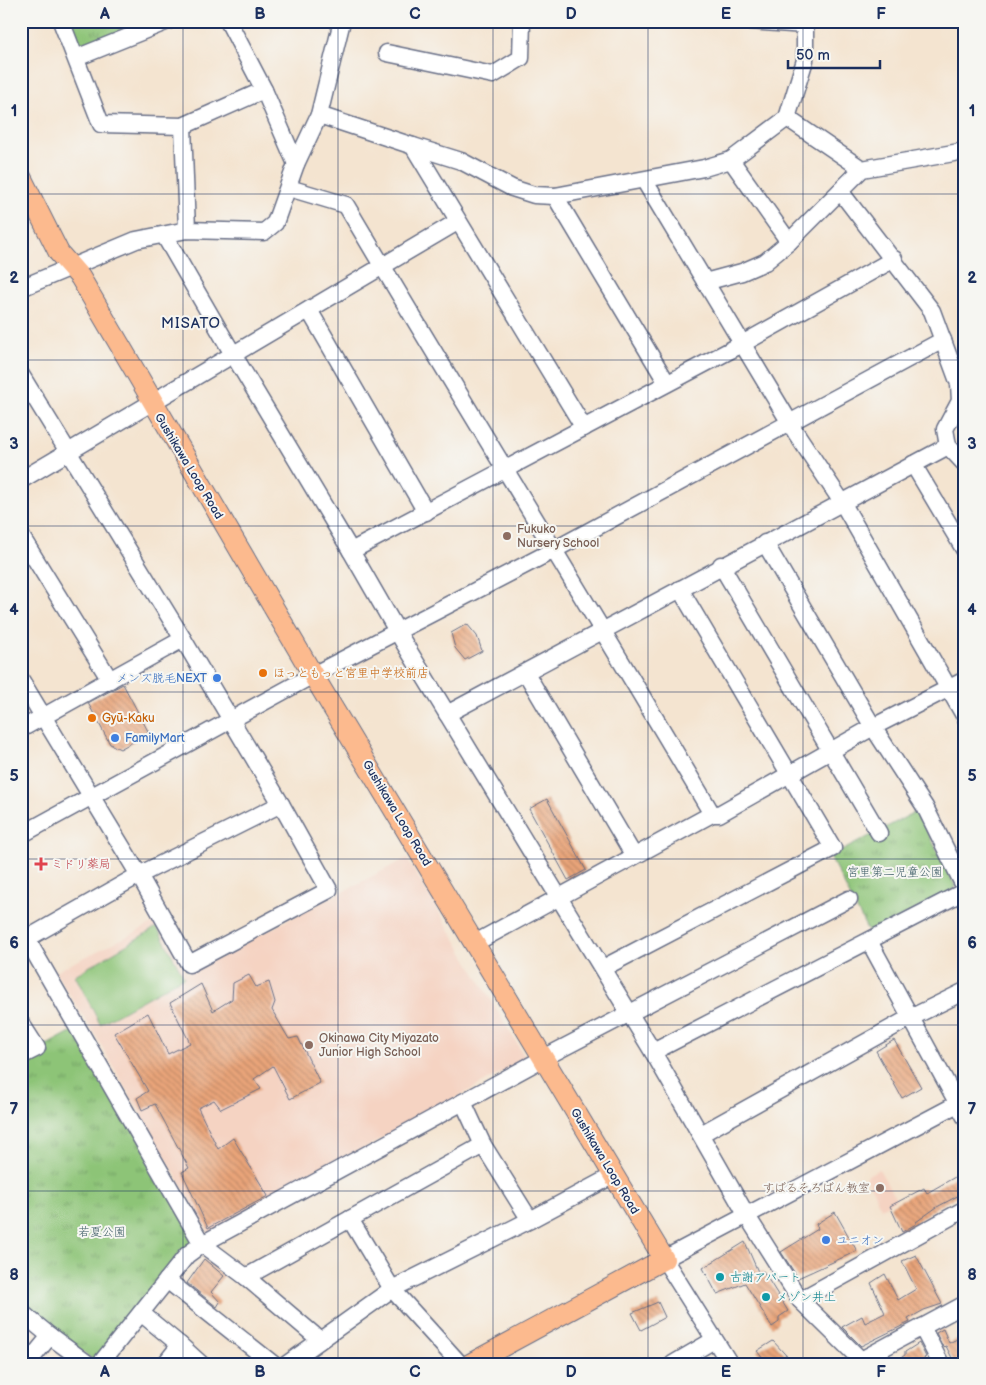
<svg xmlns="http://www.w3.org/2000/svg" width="986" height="1385" font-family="'Balsamiq Sans','Klee One',sans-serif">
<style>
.built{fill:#f5d3c2}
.green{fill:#8dc477;stroke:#547a6a}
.park{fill:url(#park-tufts);stroke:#547a6a}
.building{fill:url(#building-back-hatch)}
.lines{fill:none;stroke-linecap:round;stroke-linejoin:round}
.minor-casing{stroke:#676e86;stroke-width:19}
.major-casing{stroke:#676e86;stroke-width:22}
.minor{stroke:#fff;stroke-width:16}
.major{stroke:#fcba8e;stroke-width:20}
.grid{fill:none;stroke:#1b2f5e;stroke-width:1;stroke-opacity:0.55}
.education-dot{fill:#8d6e63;stroke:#f6f6f2;stroke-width:2}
.food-dot{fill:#e8710a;stroke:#f6f6f2;stroke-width:2}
.shop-dot{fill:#3f7fe0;stroke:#f6f6f2;stroke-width:2}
.health-dot{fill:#e0444e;stroke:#f6f6f2;stroke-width:2}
.culture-dot{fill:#0f9aa8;stroke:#f6f6f2;stroke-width:2}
.labels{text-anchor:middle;stroke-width:4;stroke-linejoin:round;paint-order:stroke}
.street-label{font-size:12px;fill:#1b2f5e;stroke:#f6f6f2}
.education-label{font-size:12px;fill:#785e54;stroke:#f6f6f2;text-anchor:start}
.food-label{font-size:12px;fill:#c56008;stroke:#f6f6f2;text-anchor:start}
.shop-label{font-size:12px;fill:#366cbe;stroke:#f6f6f2;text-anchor:start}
.health-label{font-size:12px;fill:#be3a42;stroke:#f6f6f2;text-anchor:start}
.park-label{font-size:12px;fill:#3d5c66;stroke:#f6f6f2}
.culture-label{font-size:12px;fill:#0d838f;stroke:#f6f6f2;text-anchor:start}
.quarter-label{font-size:15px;letter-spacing:1px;fill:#1b2f5e;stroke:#f6f6f2}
.neatline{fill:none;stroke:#1b2f5e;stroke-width:2}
.grid-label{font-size:16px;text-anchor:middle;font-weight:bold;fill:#1b2f5e}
</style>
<defs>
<pattern id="park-tufts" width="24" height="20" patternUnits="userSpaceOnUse" patternTransform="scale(1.25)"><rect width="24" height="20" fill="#8dc477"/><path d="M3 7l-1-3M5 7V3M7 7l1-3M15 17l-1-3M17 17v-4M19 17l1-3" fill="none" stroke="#72a065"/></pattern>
<pattern id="building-back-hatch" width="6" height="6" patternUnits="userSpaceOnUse" patternTransform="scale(1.25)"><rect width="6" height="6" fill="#e9a479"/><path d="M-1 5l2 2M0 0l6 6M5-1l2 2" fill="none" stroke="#bc8666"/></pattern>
</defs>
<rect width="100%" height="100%" fill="#f6f6f2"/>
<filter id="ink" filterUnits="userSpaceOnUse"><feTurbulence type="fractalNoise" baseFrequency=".02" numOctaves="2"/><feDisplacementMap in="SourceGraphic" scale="10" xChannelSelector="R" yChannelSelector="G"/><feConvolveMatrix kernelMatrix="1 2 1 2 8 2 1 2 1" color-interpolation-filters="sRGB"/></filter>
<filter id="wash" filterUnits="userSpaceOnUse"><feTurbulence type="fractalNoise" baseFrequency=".0096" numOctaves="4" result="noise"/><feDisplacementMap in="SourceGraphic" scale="20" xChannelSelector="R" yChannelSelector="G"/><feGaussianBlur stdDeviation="1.12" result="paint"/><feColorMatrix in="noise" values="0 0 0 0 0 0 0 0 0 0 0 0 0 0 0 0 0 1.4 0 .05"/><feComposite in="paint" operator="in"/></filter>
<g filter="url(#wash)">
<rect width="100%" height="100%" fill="#f4e4d0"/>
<g class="built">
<path d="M407 858 526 1059 210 1234 93 1031 55 972 156 922 187 973Z"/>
<path d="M879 1169 896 1199 881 1208 866 1176Z"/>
</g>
<path class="green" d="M157 927 184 977 100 1024 75 975Z"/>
<g class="park">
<path d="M61 21H168L76 58Z"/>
<path d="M917 811 955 886 952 891 869 933 830 857Z"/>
<path d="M78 1028 202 1244 100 1364 21 1312V1059Z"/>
</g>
<g id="blocks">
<g class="building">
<path d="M467 624 477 636 482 651 465 660 455 648 451 633Z"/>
<path d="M123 684 149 733 120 749 110 744 88 703Z"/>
<path d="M547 799 586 870 568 880 529 809Z"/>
<path d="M249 975 256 987 269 982 275 1002 272 1010 289 1039 298 1037 320 1083 290 1099 273 1066 254 1079 261 1089 221 1109 214 1100 198 1108 218 1149 233 1138 268 1196 208 1228 182 1172 189 1168 155 1104 142 1110 137 1098 148 1091 114 1033 148 1013 168 1054 190 1043 170 1003 201 984 213 1011 232 999 233 983Z"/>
<path d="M894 1040 921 1087 902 1098 876 1051Z"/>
<path d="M962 1173 965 1178V1192L937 1207 916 1222V1224L902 1232 890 1206 924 1188 927 1193Z"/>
<path d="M835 1212 857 1251 798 1278 781 1252 818 1229 816 1224Z"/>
<path d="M745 1242 759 1274 763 1271 788 1311 779 1317V1322L772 1327 745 1283 717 1294 703 1268Z"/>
<path d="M916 1255 942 1304 924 1310 908 1319 910 1322 861 1346 842 1327 862 1316 865 1323 885 1313 871 1283 885 1274 898 1300 916 1289 902 1261Z"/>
<path d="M204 1259 224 1276 211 1292 220 1302 217 1307 187 1283Z"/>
<path d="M658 1302 665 1317 641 1330 632 1313Z"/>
<path d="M943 1329 949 1343 965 1335V1357L954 1362 946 1346 943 1347 936 1333Z"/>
<path d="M773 1341 794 1364H767L757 1351Z"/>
<path d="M919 1343 926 1357 924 1358 926 1364H892L905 1355V1352Z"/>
</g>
</g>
</g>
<g filter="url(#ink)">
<use href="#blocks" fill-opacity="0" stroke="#676e86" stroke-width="1"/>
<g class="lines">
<defs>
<g id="minor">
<path d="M61 21 101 124 183 126 264 90"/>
<path d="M228 21 264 90 296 164"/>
<path d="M750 21 805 25"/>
<path d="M387 53 493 75 521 58 522 21"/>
<path d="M76 58 168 21"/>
<path d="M319 115 413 146 584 428"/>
<path d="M787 118 862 169"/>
<path d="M183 126 187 230"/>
<path d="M413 146 461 161 512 188 534 195 555 196 704 168 731 160 787 118 805 60V21"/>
<path d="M731 160 789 242"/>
<path d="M644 180 796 433 842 502 965 717"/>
<path d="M289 188 346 205C467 409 592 610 712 814"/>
<path d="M840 191 932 311 959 384 960 401 945 429 948 446 965 464"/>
<path d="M555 196 667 383"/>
<path d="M164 235 230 349 351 551 742 344 894 259"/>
<path d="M705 282 742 272 765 262 789 242 862 169 965 151"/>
<path d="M21 288 136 240 187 230 264 232 275 223 296 164 319 115 342 21"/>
<path d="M309 310 426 512"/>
<path d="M21 375 183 639 21 729"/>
<path d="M913 464 965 551"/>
<path d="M21 480 457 222"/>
<path d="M21 536 110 680"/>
<path d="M765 543 873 727 925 807 965 888"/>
<path d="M351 551 404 643 653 1052"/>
<path d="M721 565 879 833"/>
<path d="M526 673 634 856"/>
<path d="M21 680 139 875 189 964 329 890 281 804 183 639"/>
<path d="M447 714 948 446"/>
<path d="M21 835 313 675 554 550 943 340"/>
<path d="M21 929 202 1244 246 1277"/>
<path d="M869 941 965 1117"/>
<path d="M21 942 139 875 281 804"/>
<path d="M475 943 712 814H719L873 727 965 680"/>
<path d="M603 968 833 848 680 589"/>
<path d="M21 1023 37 1048 21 1056"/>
<path d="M463 1102 483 1145"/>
<path d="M701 1134 904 1021 965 991"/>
<path d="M483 1145 530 1220 392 1289 350 1219Z"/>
<path d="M530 1220 614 1175"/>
<path d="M167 1280 273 1364"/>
<path d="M800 1300 965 1209"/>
<path d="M21 1312 50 1336 27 1364"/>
<path d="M141 1313 180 1345"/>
<path d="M922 1327 941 1364"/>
<path d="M50 1336 88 1364"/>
<path d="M320 1340 246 1277 350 1219"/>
<path d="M861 1360 965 1304"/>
<path d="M100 1364 187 1255 202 1244 555 1052 849 899"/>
<path d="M165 1364 180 1345 201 1364"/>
<path d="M287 1364 392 1289 460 1364"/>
<path d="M673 1364 714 1340"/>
<path d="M730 1364 664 1259 965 1100"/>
<path d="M865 1364 800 1300 747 1216 653 1052 965 891"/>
</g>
<path id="major" d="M21 177 59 253 80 277 313 675 664 1259 470 1364"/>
</defs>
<use href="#minor" class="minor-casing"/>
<use href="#major" class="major-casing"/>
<use href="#minor" class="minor"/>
<use href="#major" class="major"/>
</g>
</g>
<path class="grid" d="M183 21V1364M338 21V1364M493 21V1364M648 21V1364M803 21V1364M21 194H965M21 360H965M21 526H965M21 692H965M21 859H965M21 1025H965M21 1191H965"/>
<g class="education-dot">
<circle cx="507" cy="536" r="5"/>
<circle cx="309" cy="1045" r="5"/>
<circle cx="880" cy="1188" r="5"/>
</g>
<g class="food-dot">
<circle cx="263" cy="673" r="5"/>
<circle cx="92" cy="718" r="5"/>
</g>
<g class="shop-dot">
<circle cx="217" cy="678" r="5"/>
<circle cx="115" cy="738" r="5"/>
<circle cx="826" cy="1240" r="5"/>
</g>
<path class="health-dot" d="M38.5 856.5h5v5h5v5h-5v5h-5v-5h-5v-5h5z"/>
<g class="culture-dot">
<circle cx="720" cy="1277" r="5"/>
<circle cx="766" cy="1297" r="5"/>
</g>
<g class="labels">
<g class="street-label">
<text transform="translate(189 466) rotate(59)" y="4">Gushikawa Loop Road</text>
<text transform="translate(397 813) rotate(59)" y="4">Gushikawa Loop Road</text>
<text transform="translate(605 1161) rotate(59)" y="4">Gushikawa Loop Road</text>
</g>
<g class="education-label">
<text x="517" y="533">Fukuko<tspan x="517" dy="14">Nursery School</tspan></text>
<text x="319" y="1042">Okinawa City Miyazato<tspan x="319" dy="14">Junior High School</tspan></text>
<text x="870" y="1192" text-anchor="end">すばるそろばん教室</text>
</g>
<g class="food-label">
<text x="273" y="677">ほっともっと宮里中学校前店</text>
<text x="102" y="722">Gyū-Kaku</text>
</g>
<g class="shop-label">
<text x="207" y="682" text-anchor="end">メンズ脱毛NEXT</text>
<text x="125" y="742">FamilyMart</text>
<text x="836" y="1244">ユニオン</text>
</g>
<g class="health-label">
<text x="51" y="868">ミドリ薬局</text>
</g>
<g class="park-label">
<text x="895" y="876">宮里第二児童公園</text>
<text x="102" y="1236">若夏公園</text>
</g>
<g class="culture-label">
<text x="730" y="1281">古謝アパート</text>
<text x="776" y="1301">メゾン井上</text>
</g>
<g class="quarter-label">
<text x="191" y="328">MISATO</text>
</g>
</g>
<rect width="986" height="1385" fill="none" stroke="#f6f6f2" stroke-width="55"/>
<path d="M788 60v8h92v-8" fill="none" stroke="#1b2f5e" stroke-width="2.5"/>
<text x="796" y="60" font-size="15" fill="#1b2f5e" stroke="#f6f6f2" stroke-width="4" paint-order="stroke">50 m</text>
<rect x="28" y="28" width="930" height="1330" class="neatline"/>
<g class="grid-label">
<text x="105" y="19">A</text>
<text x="260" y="19">B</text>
<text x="415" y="19">C</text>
<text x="571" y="19">D</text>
<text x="726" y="19">E</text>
<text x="881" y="19">F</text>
<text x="14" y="116">1</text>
<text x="972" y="116">1</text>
<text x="14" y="283">2</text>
<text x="972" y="283">2</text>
<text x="14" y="449">3</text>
<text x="972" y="449">3</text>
<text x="14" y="615">4</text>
<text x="972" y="615">4</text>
<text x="14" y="781">5</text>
<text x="972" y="781">5</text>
<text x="14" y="948">6</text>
<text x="972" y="948">6</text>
<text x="14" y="1114">7</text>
<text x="972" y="1114">7</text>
<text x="14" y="1280">8</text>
<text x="972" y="1280">8</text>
<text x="105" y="1377">A</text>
<text x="260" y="1377">B</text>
<text x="415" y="1377">C</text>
<text x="571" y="1377">D</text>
<text x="726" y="1377">E</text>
<text x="881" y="1377">F</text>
</g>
</svg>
